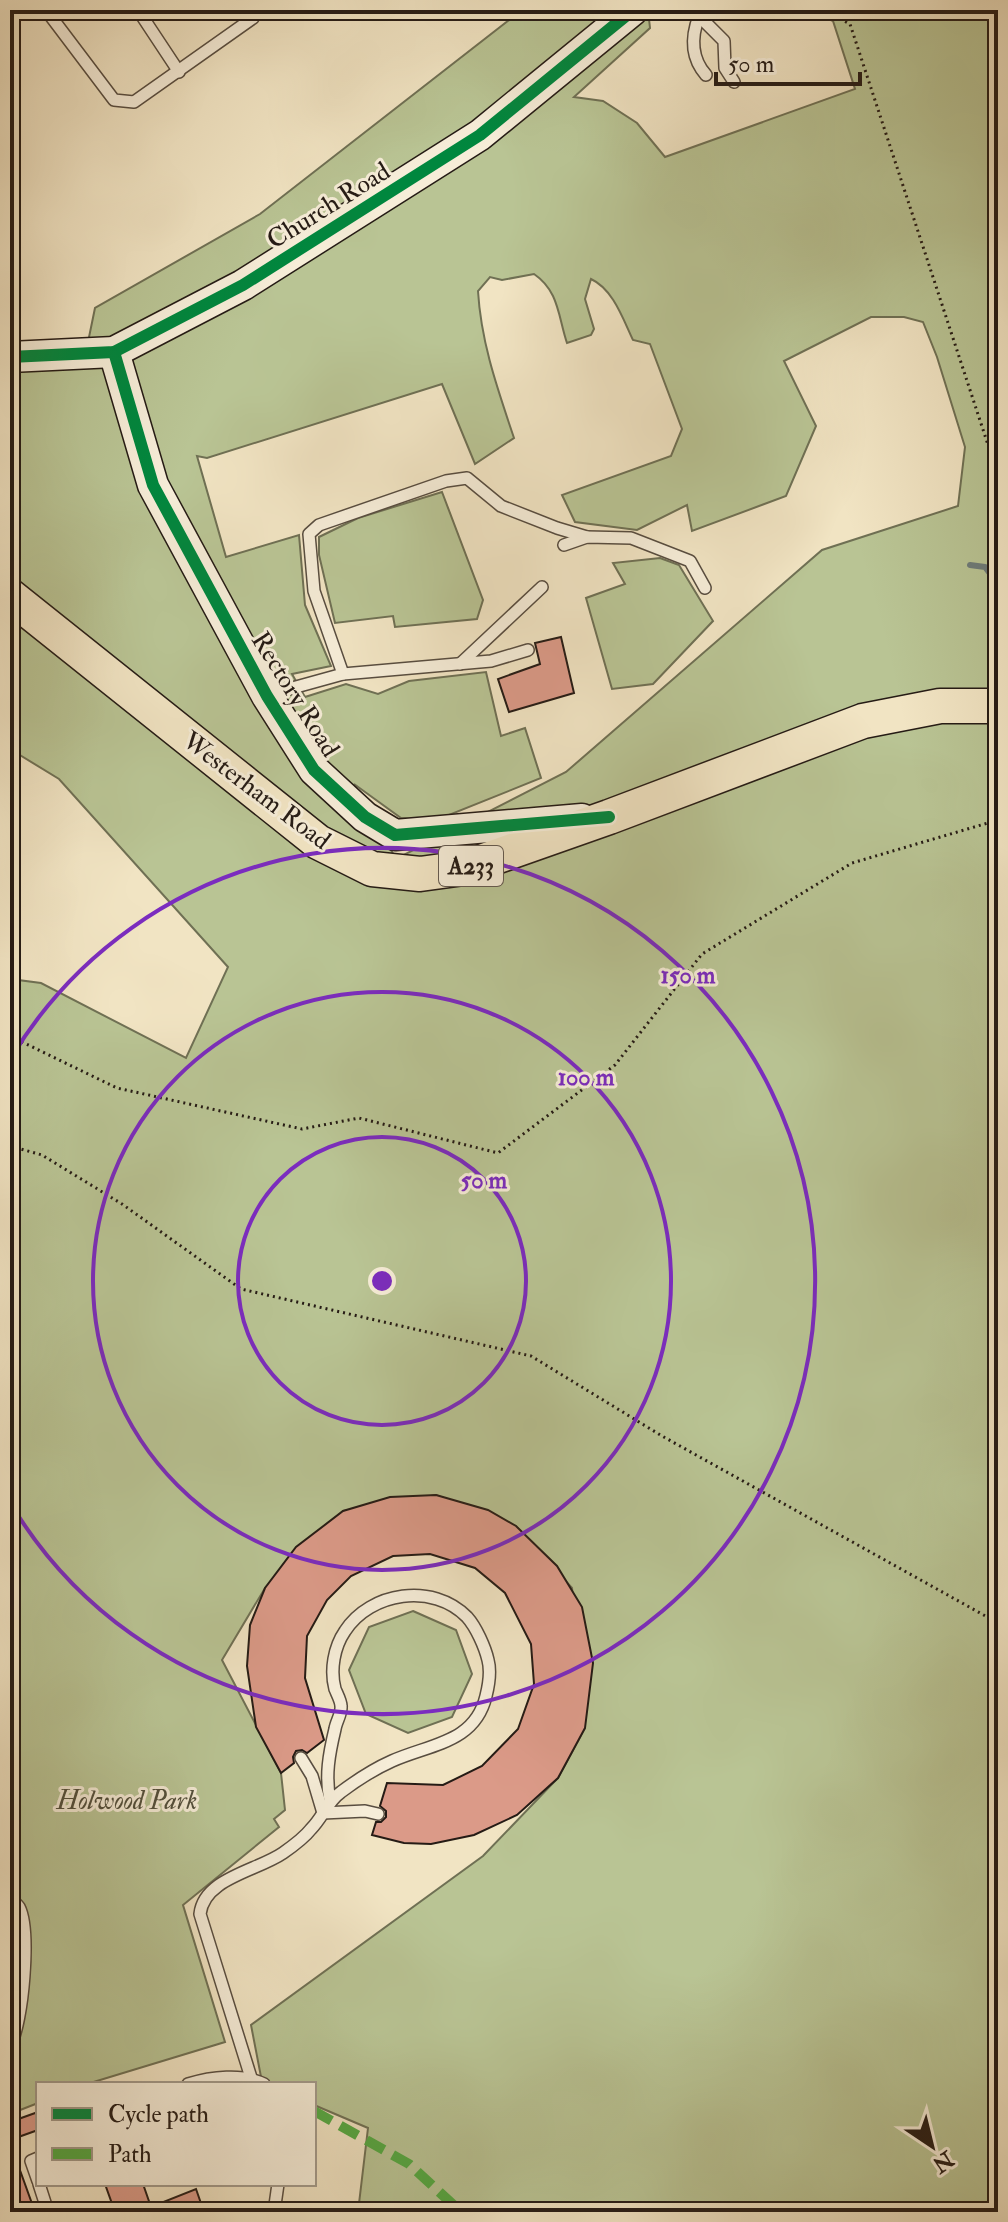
<svg xmlns="http://www.w3.org/2000/svg" width="1008" height="2222" font-family="'IM FELL Double Pica',serif">
<style>
.green{fill:#b9c494;stroke:#6f7054;stroke-width:2;fill-rule:evenodd}
.lines{fill:none;stroke-linecap:round;stroke-linejoin:round}
.stream{stroke:#6e7c7a;stroke-width:6}
.building{fill:#db9a88;stroke:#251b15;stroke-width:2}
.lane-casing{stroke:#584d40;stroke-width:14}
.secondary-casing{stroke:#251b15;stroke-width:33}
.primary-casing{stroke:#251b15;stroke-width:37}
.path{stroke:#251b15;stroke-width:3;stroke-dasharray:2 4;stroke-linecap:butt}
.lane{stroke:#f6edd8;stroke-width:11}
.secondary{stroke:#f6edd8;stroke-width:30}
.primary{stroke:#f1e4c3;stroke-width:34}
.quiet{stroke:#53a942;stroke-width:10;stroke-dasharray:20 10;stroke-linecap:butt}
.cycleway-casing{stroke:#f6edd8;stroke-width:17}
.cycleway{stroke:#00873e;stroke-width:12}
.ring{fill:none;stroke:#7b2cbf;stroke-width:4}
.labels{text-anchor:middle;stroke-width:6;stroke-linejoin:round;paint-order:stroke}
.shield{fill:#f6edd8;stroke:#645a50;stroke-width:2}
.shield-label{font-size:24px;font-weight:bold;fill:#251b15}
.street-label{font-size:26px;fill:#251b15;stroke:#f6edd8}
.park-label{font-size:26px;font-style:italic;fill:#514e3b;stroke:#f6edd8}
.centre{fill:#7b2cbf;stroke:#f6edd8;stroke-width:4}
.ring-label{font-size:24px;text-anchor:middle;font-weight:bold;fill:#7b2cbf;stroke:#f6edd8;stroke-width:6;stroke-linejoin:round;paint-order:stroke}
</style>
<rect width="100%" height="100%" fill="#f1e4c3"/>
<filter id="stains"><feTurbulence type="fractalNoise" baseFrequency=".0025" numOctaves="4"/><feColorMatrix values="0 0 0 0 .2 0 0 0 0 .09 0 0 0 0 .02 0 0 0 .5 -.17"/></filter>
<radialGradient id="worn" r=".72"><stop offset=".6" stop-color="#630" stop-opacity="0"/><stop offset="1" stop-color="#630" stop-opacity=".3"/></radialGradient>
<g class="green">
<path d="M522 10H648L650 28 574 97 603 101 637 123 665 157 855 89 833 21 811 10H998V2212H358L368 2128 314 2105V2084L262 2082 251 2025 483 1856 558 1778 585 1728 572 1588 516 1526 436 1495 343 1511 265 1588 222 1660 281 1773 285 1810 274 1819 279 1827 183 1905 225 2042 87 2084H38V2103L10 2114V979L41 983 186 1058 228 967 59 779 10 749V361L87 347 95 308 260 214ZM534 274C559 291 558 316 567 343L591 335 594 329 585 299 591 279C613 289 623 319 633 340L650 344 682 429 671 456 562 495 575 522 637 530 687 505 692 531 786 496 816 426 784 361 871 317H904L923 322 937 357 965 447 958 506 822 550 566 772 396 859 354 784 401 818 434 821 541 778 525 728 501 736 486 672 409 681 378 694 346 684 305 697 292 674 331 666 305 605 299 535 226 557 197 456 207 458 442 384 475 464 514 438C498 390 481 343 478 291L490 277 502 280Z"/>
<path d="M442 492 483 600 477 619 395 627 393 616 335 623 319 555V537L358 518Z"/>
<path d="M660 558 679 565 713 621 653 684 612 689 586 598 625 584 613 563Z"/>
<path d="M413 1611 456 1630 472 1674 452 1717 408 1733 366 1714 349 1670 369 1627Z"/>
</g>
<g class="lines">
<path class="stream" d="M970 565 985 567 998 584"/>
</g>
<g class="building">
<path d="M561 637 574 693 509 712 498 679 540 664 535 643Z"/>
<path d="M436 1495 488 1510 516 1526 557 1566 582 1607 593 1663 585 1728 558 1778 517 1815 474 1835 431 1844 404 1843 372 1835 376 1822H381L386 1817V1811L380 1806 387 1783 443 1785 482 1766 518 1729 534 1684 531 1644 505 1593 475 1568 430 1554 393 1556 351 1576 327 1600 307 1636 305 1678 324 1740 307 1753 302 1750 296 1751 293 1757 294 1763 281 1773 256 1727 247 1666 250 1625 265 1588 296 1547 343 1511 390 1497Z"/>
<path d="M38 2112V2130L10 2140V2122Z"/>
<path d="M12 2148 35 2212H16L10 2194V2149Z"/>
<path d="M105 2184H143L151 2207 196 2189 204 2212H140L149 2207 136 2212H115Z"/>
</g>
<g class="lines">
<defs>
<g id="lane">
<path d="M46 10 114 100 134 102 253 18 256 10"/>
<path d="M138 10 179 72"/>
<path d="M697 10 699 16 724 41 725 68 734 82"/>
<path d="M699 16C691 37 691 58 706 75"/>
<path d="M564 545 587 537 631 538 690 561 705 588"/>
<path d="M460 664 542 587"/>
<path d="M343 674 314 591 309 534 319 525 446 481 467 478 501 506 557 528 587 537"/>
<path d="M267 695 343 674 491 661 528 650"/>
<path d="M301 1758 312 1776 323 1813 365 1811 378 1814"/>
<path d="M10 1898C11 1899 18 1905 19 1907 31 1930 23 2023 10 2046"/>
<path d="M188 2084C211 2077 242 2073 264 2084"/>
<path d="M253 2084 200 1914C204 1878 257 1871 283 1853 293 1846 304 1838 311 1829 323 1817 327 1802 341 1792 357 1780 374 1769 392 1761 430 1744 475 1743 486 1696 489 1684 491 1671 488 1660 485 1647 476 1627 467 1617 433 1582 370 1592 345 1631 334 1647 330 1670 335 1689 337 1694 341 1701 341 1706 342 1713 336 1722 335 1729 329 1754 325 1776 330 1800"/>
<path d="M38 2158 31 2161 38 2181"/>
<path d="M39 2184 48 2212"/>
<path d="M274 2212 278 2184"/>
</g>
<g id="secondary">
<path d="M114 352 153 485 267 696 314 770 365 817 395 835 582 819"/>
<path d="M10 357 114 352 243 285 480 135 633 10"/>
</g>
<path id="primary" d="M10 596 318 842 372 869 420 874 464 868 609 817 863 721 940 706H998"/>
</defs>
<use href="#lane" class="lane-casing"/>
<use href="#secondary" class="secondary-casing"/>
<use href="#primary" class="primary-casing"/>
<g class="path">
<path d="M824 10 850 24 991 454 998 552"/>
<path d="M10 1039 18 1040 117 1088 302 1129 359 1118 498 1153 615 1065 702 954 852 863 998 820"/>
<path d="M10 1146 42 1155 122 1204 241 1289 531 1356 662 1436 998 1623"/>
</g>
<use href="#lane" class="lane"/>
<use href="#secondary" class="secondary"/>
<use href="#primary" class="primary"/>
<path class="quiet" d="M314 2111 409 2164 461 2212"/>
<defs>
<g id="cycleway">
<path d="M114 352 153 485 267 696 314 770 365 817 395 835 609 817"/>
<path d="M10 357 114 352 243 285 480 135 633 10"/>
</g>
</defs>
<use href="#cycleway" class="cycleway-casing"/>
<use href="#cycleway" class="cycleway"/>
</g>
<g class="ring">
<circle cx="382" cy="1281" r="144"/>
<circle cx="382" cy="1281" r="289"/>
<path d="M11 1058A433 433 0 1 1 11 1504"/>
</g>
<g class="labels">
<rect class="shield" x="439" y="846" width="64" height="40" rx="6"/>
<g class="shield-label">
<text x="471" y="874">A233</text>
</g>
<g class="street-label">
<text transform="translate(328 205) rotate(-32)" y="9">Church Road</text>
<text transform="translate(296 694) rotate(58)" y="9">Rectory Road</text>
<text transform="translate(257 790) rotate(37)" y="9">Westerham Road</text>
</g>
<g class="park-label">
<text x="127" y="1809">Holwood Park</text>
</g>
</g>
<circle cx="382" cy="1281" r="12" class="centre"/>
<g class="ring-label">
<text x="688" y="983">150 m</text>
<text x="586" y="1085">100 m</text>
<text x="484" y="1188">50 m</text>
</g>
<rect width="1008" height="2222" fill="none" stroke="#f1e4c3" stroke-width="40"/>
<rect x="12" y="12" width="984" height="2198" fill="none" stroke="#251b15" stroke-width="4"/>
<rect x="20" y="20" width="968" height="2182" fill="none" stroke="#251b15" stroke-width="2"/>
<rect x="36" y="2082" width="280" height="104" fill="#f6edd8" stroke="#a2998a" stroke-width="2"/>
<rect x="52" y="2108" width="40" height="12" fill="#00873e" stroke="#a2998a" stroke-width="2"/>
<text x="108" y="2122" font-size="24" fill="#251b15">Cycle path</text>
<rect x="52" y="2148" width="40" height="12" fill="#53a942" stroke="#a2998a" stroke-width="2"/>
<text x="108" y="2162" font-size="24" fill="#251b15">Path</text>
<g transform="translate(932 2146) rotate(145)" stroke="#f6edd8" stroke-width="6" paint-order="stroke">
<path d="M0-6L14 30L0 20L-14 30Z" fill="#251b15"/>
<text y="-12" font-size="22" font-weight="bold" text-anchor="middle" fill="#251b15">N</text>
</g>
<path d="M716 72v12h144v-12" fill="none" stroke="#251b15" stroke-width="4"/>
<text x="728" y="72" font-size="24" fill="#251b15" stroke="#f6edd8" stroke-width="6" paint-order="stroke">50 m</text>
<rect width="100%" height="100%" filter="url(#stains)"/>
<rect width="100%" height="100%" fill="url(#worn)"/>
</svg>
